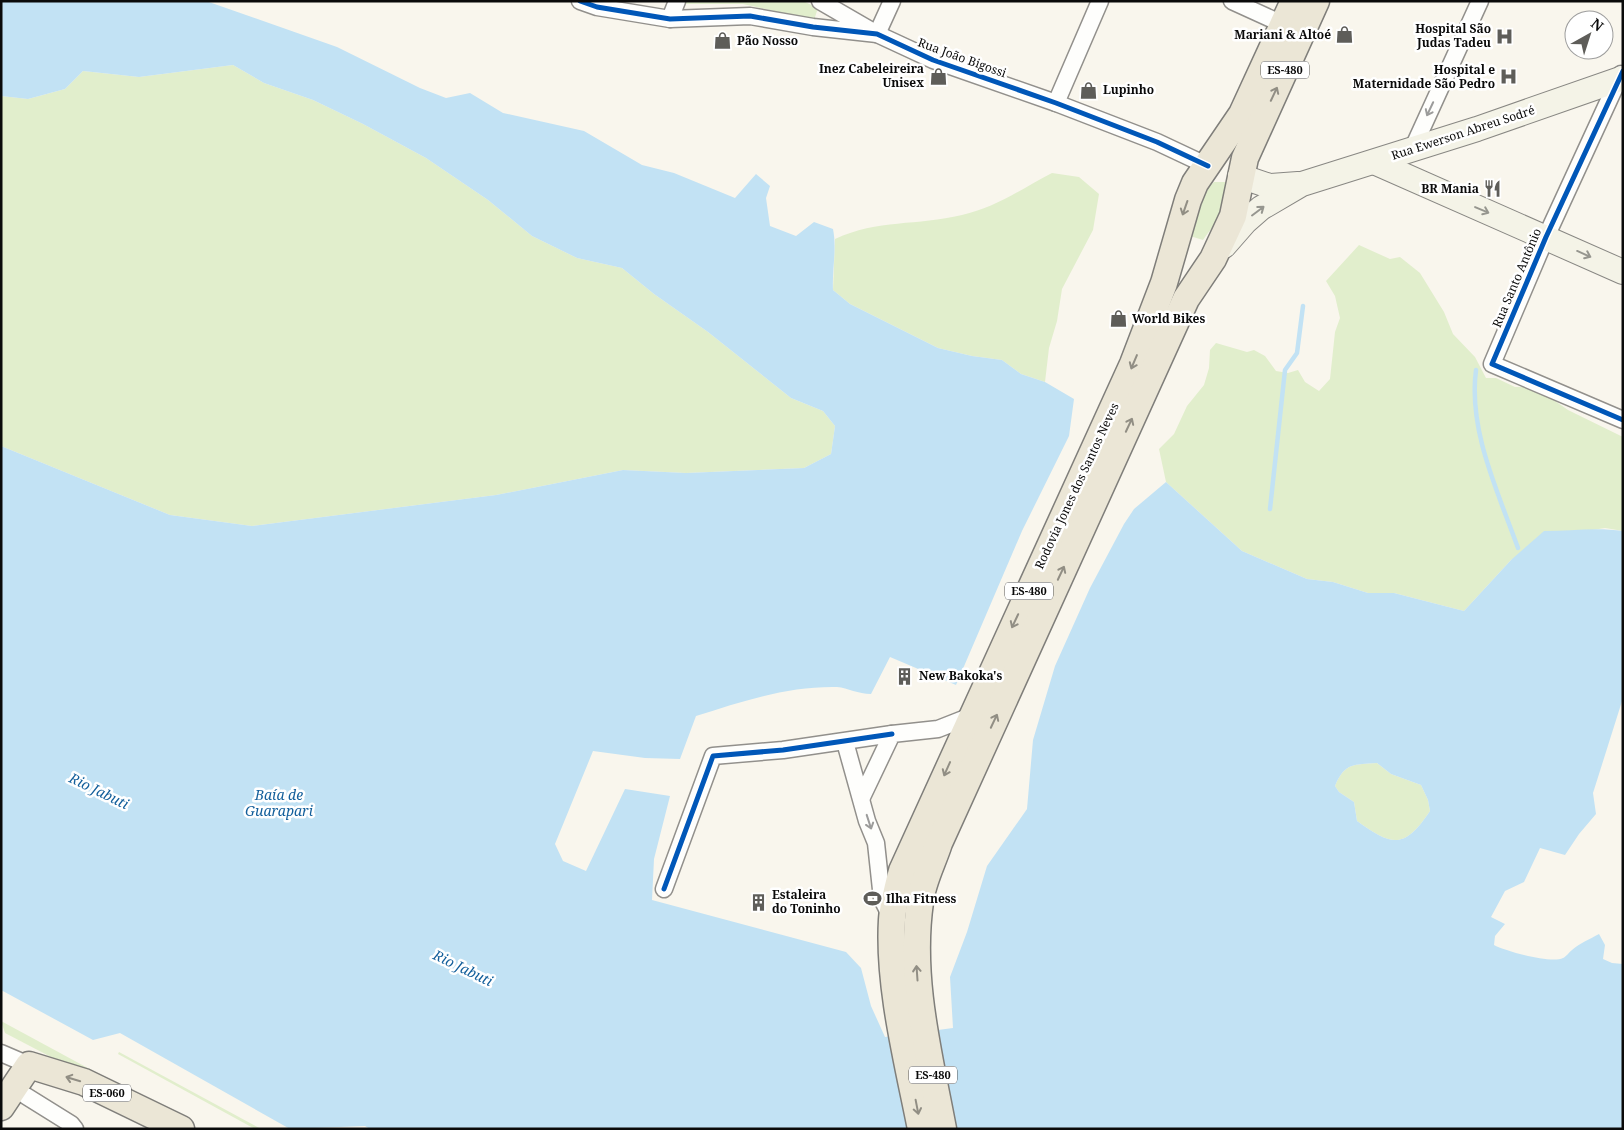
<svg xmlns="http://www.w3.org/2000/svg" width="1624" height="1130" font-family="'Noto Serif',serif">
<style>
.green{fill:#e1eecc}
.water{fill:#c2e2f4;fill-rule:evenodd}
.lines{fill:none;stroke-linecap:round;stroke-linejoin:round}
.stream{stroke:#c2e2f4;stroke-width:4.5}
.street-casing{stroke:#92908c;stroke-width:19}
.secondary-casing{stroke:#888783;stroke-width:26}
.primary-casing{stroke:#7f7e7a;stroke-width:29}
.street{stroke:#fefefc;stroke-width:16}
.secondary{stroke:#f4f3e7;stroke-width:24}
.primary{stroke:#ebe6d6;stroke-width:26}
.cycleway-casing{stroke:#fff;stroke-width:8}
.cycleway{stroke:#0057b8;stroke-width:5}
.oneway{stroke:#918e84}
.oneway2{stroke:#9c9c9b}
.oneway3{stroke:#96968f}
.labels{text-anchor:middle;stroke-width:5;stroke-linejoin:round;paint-order:stroke}
.shield{fill:#fff;stroke:#545454;stroke-width:1}
.shield-label{font-size:11px;font-weight:bold;fill:#0a0a0a}
.poi-label{font-size:12px;font-weight:bold;fill:#0a0a0a;stroke:#fff;text-anchor:start}
.street-label{font-size:12px;fill:#0a0a0a;stroke:#fff}
.water-label{font-size:14px;font-style:italic;fill:#135f9b;stroke:#fff}
</style>
<rect width="100%" height="100%" fill="#f9f6ed"/>
<g class="green">
<path d="M683 1H803L818 8 814 20 743 4H681Z"/>
<path d="M233 65 264 83 313 100 363 124 426 158 488 200 532 236 577 258 622 268 654 294 708 332 791 398 823 411 835 426 831 454 804 468 686 473 623 470 496 495 252 526 170 515 1 446V96L28 99 65 89 83 71 139 77Z"/>
<path d="M1052 173 1079 177 1099 194 1093 230 1062 289 1057 321 1049 348 1045 382 1021 374 1002 360 972 356 938 348 850 304 833 290 835 239C878 219 917 226 962 215 995 208 1023 188 1052 173Z"/>
<path d="M1214 182H1226C1238 208 1217 219 1203 240L1190 236 1201 194Z"/>
<path d="M1359 245 1390 259 1400 257 1420 273 1444 312 1453 334 1475 357 1486 378H1496L1515 387H1526L1545 394 1568 410 1623 437V531L1605 528 1586 531 1511 560 1464 611 1394 593H1368L1333 582 1307 579 1242 551 1166 482 1159 449 1174 434 1187 406 1204 385 1209 368 1210 350 1216 343 1247 352 1254 350 1265 356 1276 371 1288 373 1298 370 1305 382 1319 391 1330 379 1335 332 1340 318 1335 296 1326 281Z"/>
<path d="M1377 763 1391 774 1421 785 1428 800 1430 811C1404 850 1392 846 1357 821L1354 802 1339 792 1335 786C1345 762 1354 765 1377 763Z"/>
<path d="M1 1021 97 1073 72 1068 5 1033Z"/>
<path d="M119 1052 261 1129H255L118 1054Z"/>
</g>
<path class="water" d="M1 1H206L337 47 420 88 446 98 470 93 503 113 584 131 642 165 674 173 735 198 756 174 770 186 766 198 770 226 796 236 814 222 833 229C837 249 832 269 833 290L850 304 938 348 972 356 1002 360 1021 374 1045 382 1074 399 1069 436 1022 531 956 685 890 657 871 694C858 694 848 688 837 687 788 686 743 701 696 716L680 759 645 758 593 751 555 844 563 861 586 871 625 789 670 796 654 859 652 900 846 952 861 968 871 1006 885 1037 953 1028 950 977 967 932 987 866 1027 809 1033 740 1055 666 1090 588 1124 524 1134 509 1166 482 1242 551 1307 579 1333 582 1368 593H1394L1464 611 1511 560 1544 531C1570 531 1597 527 1623 531V698L1593 793 1596 814 1579 834 1565 855 1540 848 1524 882 1505 891 1491 917 1505 924 1495 936 1494 945C1505 951 1551 964 1563 958 1566 957 1569 952 1572 950 1580 943 1590 939 1599 934L1605 945 1603 959 1612 963 1623 964V1129H370L365 1126 290 1129 120 1033 93 1040 1 990V446L170 515 252 526 496 495 623 470 686 473 804 468 831 454 835 426 823 411 791 398 708 332 654 294 622 268 577 258 532 236 488 200 426 158 363 124 313 100 264 83 233 65 139 77 83 71 65 89 28 99 1 96ZM1377 763 1391 774 1421 785 1428 800 1430 811C1404 850 1392 846 1357 821L1354 802 1339 792 1335 786C1345 762 1354 765 1377 763Z"/>
<g class="lines">
<g class="stream">
<path d="M1476 370C1468 430 1498 492 1518 548"/>
<path d="M1270 509 1285 370 1297 353 1303 306"/>
</g>
<defs>
<g id="street">
<path d="M580 1 597 7 670 19 750 16 813 27 877 34 933 60 1056 103 1157 142 1208 166"/>
<path d="M820 1 870 30"/>
<path d="M1232 1 1291 28"/>
<path d="M670 19 677 1"/>
<path d="M877 34 892 1"/>
<path d="M1621 74 1546 237 1492 364 1623 420"/>
<path d="M1056 103 1100 1"/>
<path d="M1412 150 1480 1"/>
<path d="M845 742 867 821 876 843 882 899 891 917"/>
<path d="M862 797 892 734 938 729 971 716"/>
<path d="M664 889 713 756 783 750 892 734"/>
<path d="M1 1053 29 1065"/>
<path d="M26 1096 71 1124 75 1129"/>
</g>
<g id="secondary">
<path d="M1374 162 1623 272"/>
<path d="M1240 176 1269 186 1298 184"/>
<path d="M1224 246 1245 222 1261 208 1302 184 1477 129 1623 78"/>
</g>
<g id="primary">
<path d="M1 1107 29 1065 84 1082 181 1129"/>
<path d="M921 1129C908 1063 888 986 892 920 893 904 898 886 902 871L1133 364 1164 283 1188 200 1195 183 1242 114 1294 1"/>
<path d="M943 1129C929 1054 909 978 920 902 922 882 933 862 939 843L1186 299 1213 259 1233 216 1245 158 1316 1"/>
</g>
</defs>
<use href="#street" class="street-casing"/>
<use href="#secondary" class="secondary-casing"/>
<use href="#primary" class="primary-casing"/>
<use href="#street" class="street"/>
<use href="#secondary" class="secondary"/>
<use href="#primary" class="primary"/>
<defs>
<g id="cycleway">
<path d="M580 1 597 7 670 19 750 16 813 27 877 34 933 60 1056 103 1157 142 1208 166"/>
<path d="M1623 71 1546 237 1492 364 1623 420"/>
<path d="M664 889 713 756 783 750 892 734"/>
</g>
</defs>
<use href="#cycleway" class="cycleway-casing"/>
<use href="#cycleway" class="cycleway"/>
</g>
<defs><path id="oneway-shaft" d="M-6 0H5M1.5-3L5.5 0L1.5 3" fill="none" stroke-width="1.6" stroke-linecap="round" stroke-linejoin="round" transform="scale(1.25)"/></defs>
<g class="oneway">
<use href="#oneway-shaft" transform="translate(1274 94) rotate(-65)"/>
<use href="#oneway-shaft" transform="translate(1185 208) rotate(109)"/>
<use href="#oneway-shaft" transform="translate(1134 362) rotate(113)"/>
<use href="#oneway-shaft" transform="translate(1129 425) rotate(-65)"/>
<use href="#oneway-shaft" transform="translate(1061 573) rotate(-65)"/>
<use href="#oneway-shaft" transform="translate(1015 621) rotate(115)"/>
<use href="#oneway-shaft" transform="translate(994 721) rotate(-65)"/>
<use href="#oneway-shaft" transform="translate(947 769) rotate(114)"/>
<use href="#oneway-shaft" transform="translate(917 973) rotate(-94)"/>
<use href="#oneway-shaft" transform="translate(73 1079) rotate(-163)"/>
<use href="#oneway-shaft" transform="translate(917 1107) rotate(79)"/>
</g>
<g class="oneway2">
<use href="#oneway-shaft" transform="translate(1430 109) rotate(115)"/>
<use href="#oneway-shaft" transform="translate(869 822) rotate(72)"/>
</g>
<g class="oneway3">
<use href="#oneway-shaft" transform="translate(1482 210) rotate(23)"/>
<use href="#oneway-shaft" transform="translate(1258 211) rotate(-37)"/>
<use href="#oneway-shaft" transform="translate(1584 254) rotate(24)"/>
</g>
<defs>
<symbol id="shop-bare" viewBox="-9 -9 18 18"><path d="M-5-2.5h2.3a2.7 3.5 0 0 1 5.4 0H5L5.5 6h-11ZM-1.5-2.5h3a1.5 2.3 0 0 0-3 0Z" fill="#5e5d59" stroke="#fff" stroke-width="2.5" paint-order="stroke"/></symbol>
<symbol id="hospital-bare" viewBox="-9 -9 18 18"><path d="M-5-5h3v3.5h4V-5h3V5h-3V1.5h-4V5h-3Z" fill="#5e5d59" stroke="#fff" stroke-width="2.5" paint-order="stroke"/></symbol>
<symbol id="restaurant-bare" viewBox="-9 -9 18 18"><path d="M-5-6h1v4h1v-4h1v4h1v-4h1v5L-1.5 .5V6h-2V.5L-5-1ZM5-6V6H3V1.5H1.5Q1.5-4 5-6Z" fill="#5e5d59" stroke="#fff" stroke-width="2.5" paint-order="stroke"/></symbol>
<symbol id="building-bare" viewBox="-9 -9 18 18"><path d="M-4-6H4V6H1V3H-1V6H-4ZM-2.5-4.3h1.7v1.8h-1.7ZM.8-4.3h1.7v1.8H.8ZM-2.5-1h1.7V.8h-1.7ZM.8-1h1.7V.8H.8Z" fill="#5e5d59" stroke="#fff" stroke-width="2.5" paint-order="stroke"/></symbol>
<symbol id="stadium-bare" viewBox="-9 -9 18 18"><path d="M0-5a6.5 5 0 1 0 0 10a6.5 5 0 1 0 0-10ZM-3.5-1.8h7v3.6h-7Z" fill="#5e5d59" stroke="#fff" stroke-width="2.5" paint-order="stroke"/></symbol>
</defs>
<g fill-rule="evenodd">
<use href="#shop-bare" x="1332" y="22" width="25" height="25"/>
<use href="#hospital-bare" x="1492" y="24" width="25" height="25"/>
<use href="#shop-bare" x="710" y="28" width="25" height="25"/>
<use href="#shop-bare" x="926" y="64" width="25" height="25"/>
<use href="#hospital-bare" x="1496" y="64" width="25" height="25"/>
<use href="#shop-bare" x="1076" y="78" width="25" height="25"/>
<use href="#restaurant-bare" x="1480" y="176" width="25" height="25"/>
<use href="#shop-bare" x="1106" y="306" width="25" height="25"/>
<use href="#building-bare" x="892" y="664" width="25" height="25"/>
<use href="#stadium-bare" x="860" y="886" width="25" height="25"/>
<use href="#building-bare" x="746" y="890" width="25" height="25"/>
</g>
<g class="labels">
<g class="shield">
<rect x="1261" y="61.5" width="48" height="17" rx="4"/>
<rect x="1005" y="582.5" width="48" height="17" rx="4"/>
<rect x="909" y="1066.5" width="48" height="17" rx="4"/>
<rect x="83" y="1084.5" width="48" height="17" rx="4"/>
</g>
<g class="shield-label">
<text x="1285" y="74">ES-480</text>
<text x="1029" y="595">ES-480</text>
<text x="933" y="1079">ES-480</text>
<text x="107" y="1097">ES-060</text>
</g>
<g class="poi-label">
<text x="1491" y="33" text-anchor="end">Hospital São<tspan x="1491" dy="14">Judas Tadeu</tspan></text>
<text x="1331" y="39" text-anchor="end">Mariani &amp; Altoé</text>
<text x="737" y="45">Pão Nosso</text>
<text x="924" y="73" text-anchor="end">Inez Cabeleireira<tspan x="924" dy="14">Unisex</tspan></text>
<text x="1495" y="74" text-anchor="end">Hospital e<tspan x="1495" dy="14">Maternidade São Pedro</tspan></text>
<text x="1103" y="94">Lupinho</text>
<text x="1479" y="193" text-anchor="end">BR Mania</text>
<text x="1132" y="323">World Bikes</text>
<text x="919" y="680">New Bakoka's</text>
<text x="772" y="899">Estaleira<tspan x="772" dy="14">do Toninho</tspan></text>
<text x="886" y="903">Ilha Fitness</text>
</g>
<g class="street-label">
<text transform="translate(962 58) rotate(20)" y="4">Rua João Bigossi</text>
<text transform="translate(1463 133) rotate(-18)" y="4">Rua Ewerson Abreu Sodré</text>
<text transform="translate(1517 278) rotate(-67)" y="4">Rua Santo Antônio</text>
<text transform="translate(1077 486) rotate(-65)" y="4">Rodovia Jones dos Santos Neves</text>
</g>
<g class="water-label">
<text transform="translate(99 791) rotate(26)" y="5">Rio Jabuti</text>
<text x="279" y="800">Baía de<tspan x="279" dy="16">Guarapari</tspan></text>
<text transform="translate(463 968) rotate(26)" y="5">Rio Jabuti</text>
</g>
</g>
<rect width="1624" height="1130" fill="none" stroke="#0a0a0a" stroke-width="5"/>
<g transform="translate(1589 35) rotate(39)"><circle r="24" fill="#ffffff" stroke="#9d9d9d"/>
<path d="M0-4L9 19L0 12L-9 19Z" fill="#5e5d59"/>
<text y="-8" font-size="14" font-weight="bold" text-anchor="middle" fill="#0a0a0a">N</text>
</g>
</svg>
